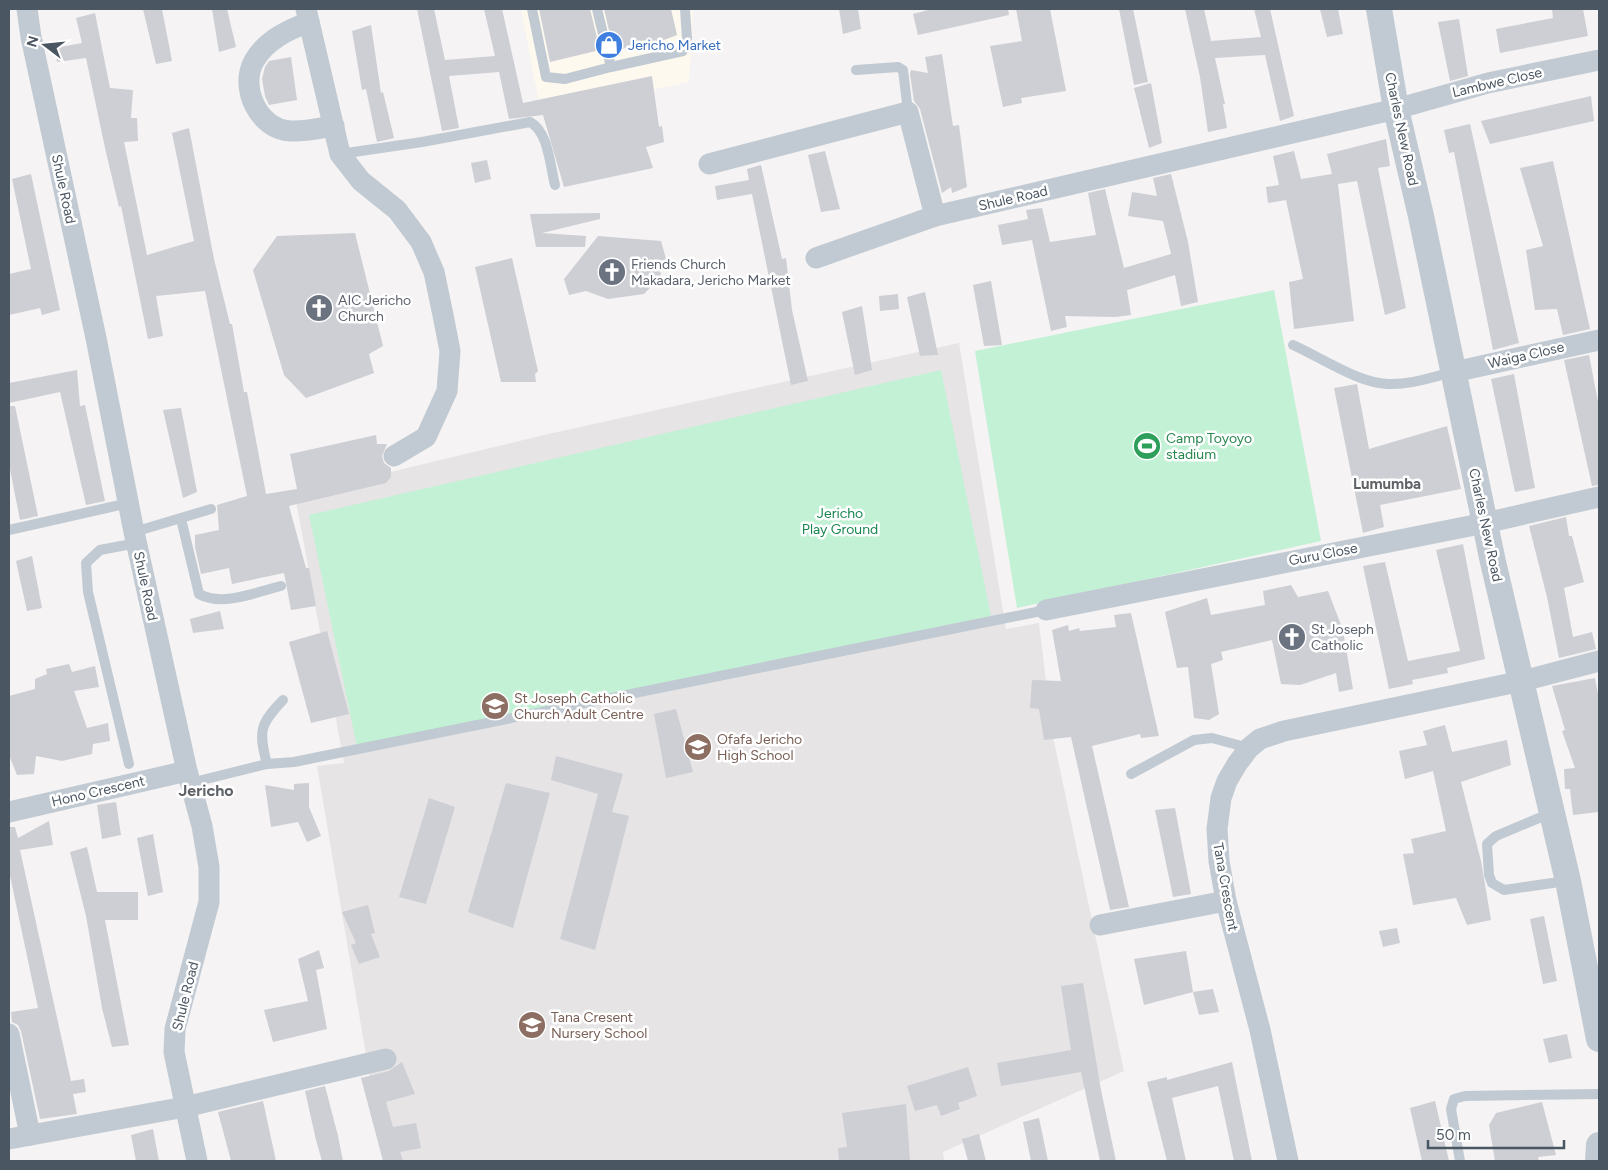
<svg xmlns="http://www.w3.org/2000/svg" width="1608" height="1170" font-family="Figtree,sans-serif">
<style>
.commercial{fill:#fdf9ef}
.education{fill:#e6e4e5}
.green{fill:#c3f1d5}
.building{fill:#cdcfd5}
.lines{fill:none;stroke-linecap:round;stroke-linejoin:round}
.service{stroke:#c1cad2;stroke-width:10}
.minor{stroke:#c1cad2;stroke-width:21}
.tertiary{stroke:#c1cad2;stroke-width:26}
.labels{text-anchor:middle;stroke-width:5;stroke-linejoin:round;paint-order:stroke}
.shop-label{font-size:14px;fill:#366cbe;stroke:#fff;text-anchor:start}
.street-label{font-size:14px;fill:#4a5661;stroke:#fff}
.worship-label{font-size:14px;fill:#5b616d;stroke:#fff;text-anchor:start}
.leisure-label{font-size:14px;fill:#27864d;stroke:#fff;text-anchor:start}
.park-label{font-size:14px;fill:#17864f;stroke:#fff}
.education-label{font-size:14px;fill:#785e54;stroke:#fff;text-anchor:start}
.neighbourhood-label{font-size:15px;font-weight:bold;fill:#5f6368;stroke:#fff}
.quarter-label{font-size:16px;font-weight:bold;fill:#5f6368;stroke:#fff}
</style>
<rect width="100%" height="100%" fill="#f5f3f3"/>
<path class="commercial" d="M521 9H693L689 82 541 114Z"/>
<path class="education" d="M959 343 1006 629 1039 623 1052 732 1124 1071 943 1152 944 1161H384L317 766 344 763 295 495 544 435Z"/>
<g class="green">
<path d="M1274 290 1321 541 1017 608 975 351Z"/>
<path d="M941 370 991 616 357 747 309 515Z"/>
</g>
<g class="building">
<path d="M143 9H162L172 61 156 64Z"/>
<path d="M212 9H227L236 47 219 52Z"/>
<path d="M417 9H434L445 60 495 56 484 9H502L523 103 652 76 659 127 662 126 664 142 646 147 653 168 564 187 543 115 509 119 499 72 449 76 459 128 442 131Z"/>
<path d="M539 9H590L600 50 550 62Z"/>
<path d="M604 9H671L677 35 656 43V41L635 49 634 45 614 52Z"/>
<path d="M839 9H858L861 29 843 34Z"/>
<path d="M932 9H1008L1009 15 918 35 913 14Z"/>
<path d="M1016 9H1050L1066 91 1021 98 1022 103 1003 107 990 46 1022 41Z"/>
<path d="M1119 9H1133L1148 82 1134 85Z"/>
<path d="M1185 9H1204L1211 41 1261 37 1254 9H1270L1294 116 1280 121 1265 55 1215 58 1225 104H1223L1227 128 1208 132 1200 77Z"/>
<path d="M1320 9H1338L1343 34 1327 37Z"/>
<path d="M1552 9H1583L1588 36 1500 53 1496 29 1553 18Z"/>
<path d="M95 13 110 88 133 90 131 118H137L138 141 124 142 147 255 194 241 172 133 189 128 214 259 230 324H232L244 392H247L266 494 297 489 290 454 376 435 377 444H387L382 456 384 463 391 468V477L386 483 289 506 306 568H309L316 606 291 610 284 573 232 584 229 568 201 574 195 547V535L219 530 217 505 247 496 205 291 156 296 163 336 148 339 121 206 119 207 105 148 86 58 57 62 55 48 82 43 76 18Z"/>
<path d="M1459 19 1468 76 1450 81 1438 22Z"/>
<path d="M371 25 381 93 383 92 394 138 377 142 366 89 362 90 352 31Z"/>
<path d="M942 54 953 126 959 125 967 187 952 193 951 187 942 193 920 109 914 101 910 74 911 70 928 73 925 57Z"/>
<path d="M291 57 297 100 269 105 265 96 262 79 265 67 269 61Z"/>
<path d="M1151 83 1162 143 1149 148 1134 88Z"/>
<path d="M1591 96 1594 121 1490 144 1481 121Z"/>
<path d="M1470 124 1519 343 1493 350 1454 152 1449 153 1444 130Z"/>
<path d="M1386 139 1390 166 1378 168 1406 308 1385 315 1357 181 1338 184 1354 321 1294 329 1289 282 1303 279 1286 200 1268 203 1266 187 1279 185 1273 156 1294 151 1301 179 1332 174 1327 154Z"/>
<path d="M825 151 840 209 821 212 808 155Z"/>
<path d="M487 160 491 179 475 183 471 163Z"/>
<path d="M1553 161 1590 329 1563 335 1557 309 1535 310 1526 250 1543 246 1520 168Z"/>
<path d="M761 165 782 259 786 258 792 310 808 381 791 385 752 194 717 200 715 186 749 180 747 169Z"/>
<path d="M31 174 60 310 42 315 40 308 9 315V274L31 269 12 179Z"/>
<path d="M1171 174 1188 242 1198 302 1181 306 1175 275 1127 290 1131 315 1115 317 1065 316 1067 327 1051 331 1032 240 1002 245 998 225 1028 219 1026 210 1042 208 1050 242 1096 235 1088 193 1105 189 1124 268 1171 254 1163 221 1128 216 1132 192 1157 196 1153 178Z"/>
<path d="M600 213V219L542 233 586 236 585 247H536L530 214Z"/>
<path d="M355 233 383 346 369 354 374 373 306 398 284 375 253 270 277 236Z"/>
<path d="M598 236 661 241 668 266 660 269 661 276 644 294 608 299 586 291 569 295 564 279Z"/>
<path d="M512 258 538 371 535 374 536 382H501L475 267Z"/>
<path d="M991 281 1002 345 984 346 973 285Z"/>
<path d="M925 292 938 355 920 356 907 297Z"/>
<path d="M898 294 899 309 880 311 879 296Z"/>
<path d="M862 306 872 370 855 375 842 312Z"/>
<path d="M1589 355 1599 407V485L1592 486 1564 360Z"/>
<path d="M77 370 80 406 85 405 105 501 86 505 60 392 9 403V383Z"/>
<path d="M1514 374 1535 488 1515 492 1491 379Z"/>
<path d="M1357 384 1369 449 1447 426 1461 489 1380 505 1384 527 1363 533 1334 388Z"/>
<path d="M9 406H15L38 516 20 520 9 464Z"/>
<path d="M181 408 197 492 183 498 163 410Z"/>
<path d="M1566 517 1569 536H1572L1584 582 1564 588 1573 637 1592 632 1596 649 1559 658 1547 597 1529 526Z"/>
<path d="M1463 544 1485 659 1447 668 1448 673 1412 680 1413 684 1389 689 1363 566 1385 562 1408 661 1460 651 1436 550Z"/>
<path d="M32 556 42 608 27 611 16 561Z"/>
<path d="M1291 585 1298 597 1328 591 1341 625H1342L1353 689 1339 692 1336 673 1300 685 1281 684 1272 640 1221 652 1223 660 1211 664 1219 714 1209 720 1194 718 1188 667 1177 668 1165 612 1207 598 1211 615 1265 605 1263 591Z"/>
<path d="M220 611 224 629 193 633 190 619Z"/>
<path d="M1131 613 1159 736 1141 738 1140 734 1092 746 1129 907 1110 910 1071 737 1044 740 1039 709 1030 708 1032 680 1061 681 1052 630 1068 625 1069 631 1079 628 1080 631 1116 627 1114 615Z"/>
<path d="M327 631 349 714 311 723 289 642Z"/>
<path d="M69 664 72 672 95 666 99 687 74 691 87 728 108 723 110 741 93 744 92 754 62 761 36 756 34 774 17 775 9 755V696L35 689V679L47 674 46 669Z"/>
<path d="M1595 678 1599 699V812L1573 815 1570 789H1565L1564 769 1575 768 1562 731 1565 730 1552 686Z"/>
<path d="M676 709 693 772 666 778 654 714Z"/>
<path d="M1445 725 1452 752 1507 740 1511 765 1461 782 1481 861 1491 920 1467 925 1456 898 1413 905 1403 854 1414 853 1411 839 1446 831 1433 771 1405 779 1399 751 1427 745 1423 731Z"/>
<path d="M556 756 623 774 612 812 629 816 595 950 560 939 598 794 551 780Z"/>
<path d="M309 783V807L321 836 307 842 298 822 271 827 265 785 294 790V784Z"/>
<path d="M506 783 550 793 513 928 468 912Z"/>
<path d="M429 798 455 807 426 904 399 897Z"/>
<path d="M116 802 121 835 102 839 97 805Z"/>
<path d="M1175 808 1191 894 1173 897 1155 810Z"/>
<path d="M49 821 53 845 20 850 71 1081 84 1079 86 1092 73 1094 77 1114 40 1119 21 1031 18 1025 12 1022 11 1012 38 1008 9 871V827H15L18 838Z"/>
<path d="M153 834 163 892 148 896 137 838Z"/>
<path d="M87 847 97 892H138V920H105L129 1045 112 1047 102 1008 86 916 70 852Z"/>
<path d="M368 905 375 933 371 934 380 957 359 964 351 945 356 943 342 912Z"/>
<path d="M1544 916 1557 981 1543 984 1530 919Z"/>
<path d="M1397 928 1400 943 1383 947 1379 931Z"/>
<path d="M319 950 324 968 316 970 327 1029 273 1042 264 1010 308 1001 298 959Z"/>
<path d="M1186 951 1193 992 1144 1005 1134 959Z"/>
<path d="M1083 983 1101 1090 1116 1161H1100L1081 1072 1001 1086 997 1063 1071 1050 1061 986Z"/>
<path d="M1213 989 1219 1012 1199 1015 1193 992Z"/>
<path d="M1567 1034 1572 1058 1549 1063 1543 1039Z"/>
<path d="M402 1062 415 1094 386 1102 393 1127 416 1123 421 1148 400 1152 403 1161H383L361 1078 389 1071Z"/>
<path d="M1232 1062 1252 1161H1234L1218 1086 1172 1098 1186 1161H1167L1147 1082 1167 1077V1080Z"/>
<path d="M968 1067 977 1096 958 1103 960 1109 941 1116 937 1105 915 1111 907 1086Z"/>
<path d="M325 1086 338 1136 343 1161H322L316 1140 305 1091Z"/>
<path d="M263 1101 276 1161H231L218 1112Z"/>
<path d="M1435 1101 1449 1161H1422L1410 1108Z"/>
<path d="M1542 1102 1556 1155 1538 1157 1539 1161H1495L1489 1125 1496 1113Z"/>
<path d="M906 1104 910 1161H839L838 1148 847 1147 842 1113Z"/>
<path d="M1039 1118 1048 1161H1031L1023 1122Z"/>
<path d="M153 1129 159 1161H136L131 1135Z"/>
<path d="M979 1134 986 1161H968L962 1139Z"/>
</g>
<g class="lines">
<g class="service">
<path d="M532 9 546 77 565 79 611 67 597 9"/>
<path d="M611 67 683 51 687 39 685 9"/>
<path d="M856 70 898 67 903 70 908 112"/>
<path d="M340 154 422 142 530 122C549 132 550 167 555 185"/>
<path d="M1293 345C1322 358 1358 383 1388 384 1410 385 1432 377 1453 372"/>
<path d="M181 519 199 594C223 607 256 592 281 586"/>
<path d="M9 530 129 503"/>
<path d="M134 532 211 509"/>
<path d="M129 764 88 592 86 563 100 550 137 543"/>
<path d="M267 764C258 731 260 724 283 700"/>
<path d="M1131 774 1194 740 1212 738 1249 748"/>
<path d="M190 783 267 764 294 762 1046 610"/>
<path d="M1551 813 1496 836 1487 844 1489 875 1492 883 1504 890 1566 881"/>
<path d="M1460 1161 1451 1109 1454 1099 1465 1096 1599 1094"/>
</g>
<g class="minor">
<path d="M27 9 31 37 96 338 134 532 187 771 202 826 209 867V902L175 1029 174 1052 197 1161"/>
<path d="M306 9 340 154 361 181 397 210 421 242 434 272 443 315 450 351 447 391 426 437 394 456"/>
<path d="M309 22C288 30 266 40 254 61 239 88 259 130 291 131 305 132 320 128 334 126"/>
<path d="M709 164 908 112 935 216 1396 109 1488 83 1599 60"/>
<path d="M816 258 935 216"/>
<path d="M1454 372 1599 340"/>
<path d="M1046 610 1485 523 1599 497"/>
<path d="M9 812 187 771"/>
<path d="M1100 925 1226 901"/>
<path d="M9 1034 30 1135"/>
<path d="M9 1139 185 1107 386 1059"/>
<path d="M1288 1161 1260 1030 1226 901 1219 861 1217 829 1221 798 1227 781 1237 764 1249 748 1260 739 1284 731 1522 681 1599 661"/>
</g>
<g class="tertiary">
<path d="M1379 9 1396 109 1421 216 1493 562 1568 881 1599 1039"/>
<path d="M1598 1161 1599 1145"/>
</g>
</g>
<defs>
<symbol id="shop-disc" viewBox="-11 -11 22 22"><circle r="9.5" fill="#3f7fe0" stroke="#fff"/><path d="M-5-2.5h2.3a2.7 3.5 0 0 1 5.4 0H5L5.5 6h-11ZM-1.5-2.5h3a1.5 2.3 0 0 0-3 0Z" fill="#fff"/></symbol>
<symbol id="church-disc" viewBox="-11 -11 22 22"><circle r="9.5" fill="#6b7280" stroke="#fff"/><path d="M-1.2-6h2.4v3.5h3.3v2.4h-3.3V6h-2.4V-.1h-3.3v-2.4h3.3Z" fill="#fff"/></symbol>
<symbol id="stadium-disc" viewBox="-11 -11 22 22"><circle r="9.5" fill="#2e9e5b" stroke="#fff"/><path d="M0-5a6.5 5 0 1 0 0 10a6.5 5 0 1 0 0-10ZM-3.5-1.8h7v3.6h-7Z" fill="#fff"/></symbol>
<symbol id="school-disc" viewBox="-11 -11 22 22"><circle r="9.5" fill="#8d6e63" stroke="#fff"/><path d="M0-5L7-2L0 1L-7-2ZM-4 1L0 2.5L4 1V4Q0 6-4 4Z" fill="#fff"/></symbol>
</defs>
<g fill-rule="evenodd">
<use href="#shop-disc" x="593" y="29" width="32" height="32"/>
<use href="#church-disc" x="596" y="256" width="32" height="32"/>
<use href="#church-disc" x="303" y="292" width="32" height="32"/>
<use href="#stadium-disc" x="1131" y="430" width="32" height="32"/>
<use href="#church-disc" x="1276" y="621" width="32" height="32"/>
<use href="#school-disc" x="479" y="690" width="32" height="32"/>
<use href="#school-disc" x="682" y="731" width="32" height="32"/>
<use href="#school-disc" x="516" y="1009" width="32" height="32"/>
</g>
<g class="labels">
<g class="shop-label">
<text x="628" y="50">Jericho Market</text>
</g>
<g class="street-label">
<text transform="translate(1497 82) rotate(-13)" y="5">Lambwe Close</text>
<text transform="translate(1402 129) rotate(78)" y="5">Charles New Road</text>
<text transform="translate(64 189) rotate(78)" y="5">Shule Road</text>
<text transform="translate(1013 198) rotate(-13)" y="5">Shule Road</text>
<text transform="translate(1526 355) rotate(-13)" y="5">Waiga Close</text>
<text transform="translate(1486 525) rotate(78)" y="5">Charles New Road</text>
<text transform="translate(1323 554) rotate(-11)" y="5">Guru Close</text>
<text transform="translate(146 586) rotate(78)" y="5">Shule Road</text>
<text transform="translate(98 791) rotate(-13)" y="5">Hono Crescent</text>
<text transform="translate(1226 887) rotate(80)" y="5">Tana Crescent</text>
<text transform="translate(185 996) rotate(-76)" y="5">Shule Road</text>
</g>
<g class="worship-label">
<text x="631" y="269">Friends Church<tspan x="631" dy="16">Makadara, Jericho Market</tspan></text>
<text x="338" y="305">AIC Jericho<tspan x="338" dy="16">Church</tspan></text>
<text x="1311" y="634">St Joseph<tspan x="1311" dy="16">Catholic</tspan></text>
</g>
<g class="leisure-label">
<text x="1166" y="443">Camp Toyoyo<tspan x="1166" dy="16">stadium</tspan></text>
</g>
<g class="park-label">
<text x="840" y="518">Jericho<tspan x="840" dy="16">Play Ground</tspan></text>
</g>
<g class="education-label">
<text x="514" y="703">St Joseph Catholic<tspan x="514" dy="16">Church Adult Centre</tspan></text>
<text x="717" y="744">Ofafa Jericho<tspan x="717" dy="16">High School</tspan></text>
<text x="551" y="1022">Tana Cresent<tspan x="551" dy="16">Nursery School</tspan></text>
</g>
<g class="neighbourhood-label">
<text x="1387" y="489">Lumumba</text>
</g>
<g class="quarter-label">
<text x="206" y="796">Jericho</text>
</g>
</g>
<rect width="1608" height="1170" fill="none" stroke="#4a5661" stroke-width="20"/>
<g transform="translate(45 45) rotate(286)" stroke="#ffffff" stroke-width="4" paint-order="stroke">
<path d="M0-4L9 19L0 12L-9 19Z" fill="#4a5661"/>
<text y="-8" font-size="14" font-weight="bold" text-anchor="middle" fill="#4a5661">N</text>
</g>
<path d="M1428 1140v8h136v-8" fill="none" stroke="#4a5661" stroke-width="2.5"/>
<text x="1436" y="1140" font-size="15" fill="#4a5661" stroke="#ffffff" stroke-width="4" paint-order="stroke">50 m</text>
</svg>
